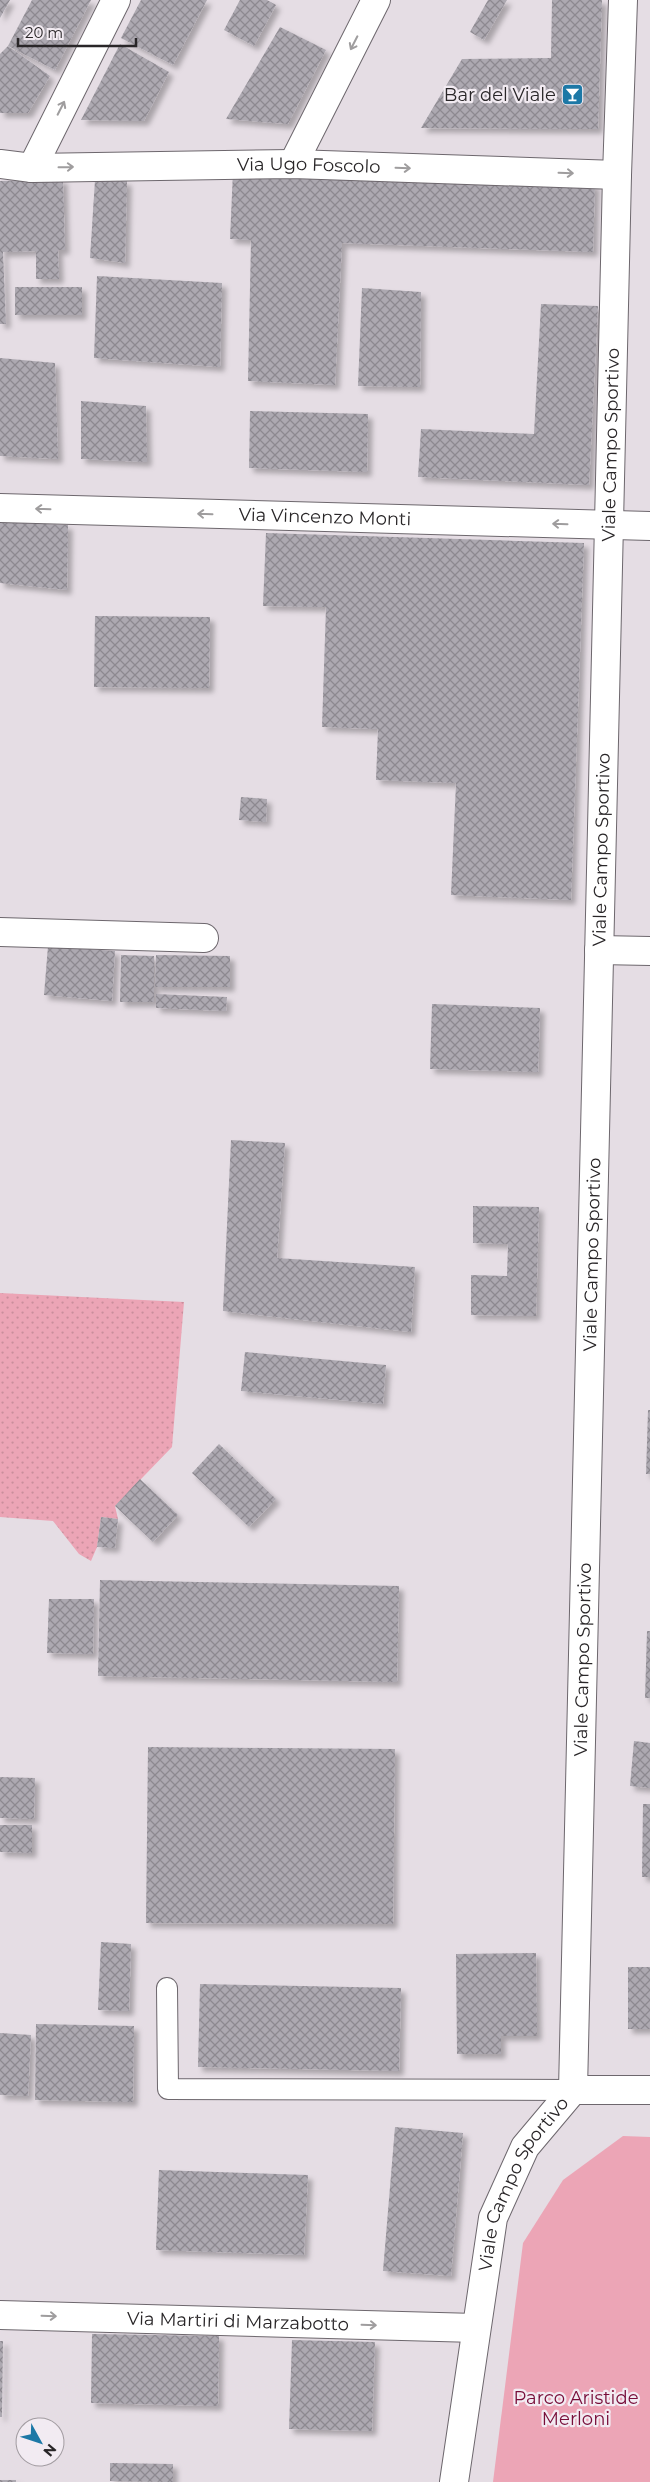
<svg xmlns="http://www.w3.org/2000/svg" width="650" height="2482" font-family="Montserrat,sans-serif">
<style>
.grass{fill:url(#grass-dots)}
.park{fill:#eca5b6}
.building{fill:url(#building-cross-hatch);filter:url(#shadow)}
.lines{fill:none;stroke-linecap:round;stroke-linejoin:round}
.lane-casing{stroke:#6d676d;stroke-width:22}
.street-casing{stroke:#6d676d;stroke-width:30}
.secondary-casing{stroke:#6d676d;stroke-width:30}
.lane{stroke:#fff;stroke-width:20}
.street{stroke:#fff;stroke-width:28}
.secondary{stroke:#fff;stroke-width:28}
.oneway{stroke:#9f9d9e}
.labels{text-anchor:middle;stroke-width:4.5;stroke-linejoin:round;paint-order:stroke}
.poi-label{font-size:18px;fill:#292628;stroke:#f2ebf2;text-anchor:end}
.street-label{font-size:18px;fill:#292628;stroke:#f2ebf2}
.park-label{font-size:18px;fill:#770d39;stroke:#f2ebf2}
</style>
<defs>
<pattern id="grass-dots" width="8" height="8" patternUnits="userSpaceOnUse" patternTransform="scale(1.25)"><rect width="8" height="8" fill="#eca5b6"/><path d="M2 2h.1M6 6h.1" fill="none" stroke="#ca8e9c" stroke-width="1.8" stroke-linecap="round"/></pattern>
<pattern id="building-cross-hatch" width="8" height="8" patternUnits="userSpaceOnUse" patternTransform="scale(1.25)"><rect width="8" height="8" fill="#ada9b1"/><path d="M0 0l8 8M0 8l8-8" fill="none" stroke="#8d8990"/></pattern>
<filter id="shadow"><feDropShadow dx="4.5" dy="4.5" stdDeviation="2.5" flood-color="#0004"/></filter>
</defs>
<rect width="100%" height="100%" fill="#e5dde4"/>
<path class="grass" d="M0 1293 184 1302 172 1447 115 1506 118 1519 101 1517 97 1547 91 1561 79 1554 53 1521 0 1517Z"/>
<path class="park" d="M623 2136 650 2137V2482H493L523 2243 563 2180Z"/>
<g class="building">
<path d="M0 0H10L0 18Z"/>
<path d="M32 0H91L55 70 8 46Z"/>
<path d="M141 0H207L173 65 121 38Z"/>
<path d="M240 0H267L276 5 254 46 224 30Z"/>
<path d="M488 0H507L484 40 470 32Z"/>
<path d="M552 0H602L598 129 421 128 462 59 551 58Z"/>
<path d="M280 27 326 50 288 124 226 119Z"/>
<path d="M120 44 169 72 144 121 81 120Z"/>
<path d="M8 46 50 76 28 113H0V54Z"/>
<path d="M233 171 595 184 593 252 342 243 335 385 248 381 251 240 230 239Z"/>
<path d="M63 179 65 250H58L59 279H36V251L3 252 6 324H0V181Z"/>
<path d="M95 180 127 181 125 263 90 258Z"/>
<path d="M97 276 222 283 220 367 94 358Z"/>
<rect x="15" y="287" width="67" height="28"/>
<path d="M362 288 421 292 420 387 358 386Z"/>
<path d="M541 304 598 306 589 485 418 477 421 429 534 434Z"/>
<path d="M0 358 55 363 58 459 0 456Z"/>
<path d="M81 401 146 406 147 462 81 459Z"/>
<path d="M250 411 368 414 367 472 249 468Z"/>
<path d="M0 522 68 525 67 590 0 583Z"/>
<path d="M266 533 584 543 571 900 451 895 456 783 376 780 378 729 322 727 326 607 263 606Z"/>
<path d="M95 616 210 617 209 688 94 687Z"/>
<path d="M241 797 267 799 266 822 239 820Z"/>
<path d="M48 946 115 951 112 1001 44 995Z"/>
<path d="M121 955 154 956V1002H120Z"/>
<path d="M156 955 230 956V987H155Z"/>
<path d="M156 994 227 997 226 1011 156 1008Z"/>
<path d="M432 1004 540 1008 538 1072 430 1069Z"/>
<path d="M231 1140 285 1143 277 1258 415 1267 411 1332 223 1311Z"/>
<path d="M473 1206 539 1207 536 1316 471 1315V1275L507 1276 508 1244 473 1243Z"/>
<path d="M245 1352 386 1365 383 1404 241 1391Z"/>
<path d="M648 1410H650V1474H646Z"/>
<path d="M219 1444 276 1499 249 1527 192 1473Z"/>
<path d="M140 1479 178 1515 153 1542 115 1506Z"/>
<path d="M101 1517 118 1519 115 1548 97 1547Z"/>
<path d="M100 1580 399 1586 397 1682 98 1676Z"/>
<path d="M49 1599H94L93 1654 47 1653Z"/>
<path d="M647 1631H650V1698H645Z"/>
<path d="M634 1741 650 1743V1788L630 1786Z"/>
<path d="M148 1747 395 1749 393 1924 146 1923Z"/>
<path d="M0 1777 35 1778 34 1819 0 1818Z"/>
<path d="M643 1804H650V1877H642Z"/>
<path d="M0 1825H32V1853L0 1852Z"/>
<path d="M101 1942 131 1944 129 2011 98 2010Z"/>
<path d="M536 1953 537 2036H501V2054H457L456 1954Z"/>
<rect x="628" y="1967" width="22" height="62"/>
<path d="M200 1984 401 1988 399 2071 198 2067Z"/>
<path d="M36 2024 134 2026 133 2102 35 2100Z"/>
<path d="M0 2033 31 2035 28 2096 0 2095Z"/>
<path d="M395 2127 463 2133 451 2276 383 2271Z"/>
<path d="M159 2170 308 2175 304 2255 156 2250Z"/>
<path d="M92 2334 219 2336 218 2406 91 2403Z"/>
<path d="M292 2340 375 2342 372 2431 289 2429Z"/>
<path d="M0 2341H3L2 2417H0Z"/>
<path d="M110 2463 173 2464V2482L110 2481Z"/>
<rect x="0" y="2480" width="16" height="2"/>
</g>
<g class="lines">
<defs>
<path id="lane" d="M167 1988 168 2089 573 2090"/>
<g id="street">
<path id="s1" d="M0 164 32 168 293 164 617 175"/>
<path d="M293 164 376 0"/>
<path d="M32 168 116 0"/>
<path id="s2" d="M0 508 650 526"/>
<path d="M0 932 204 938"/>
<path d="M599 950 650 951"/>
</g>
<g id="secondary">
<path d="M573 2090H650"/>
<path id="s3" d="M0 2315 476 2328"/>
<path id="s4" d="M454 2482 493 2218 525 2147 573 2090 617 175 623 0"/>
</g>
</defs>
<use href="#lane" class="lane-casing"/>
<use href="#street" class="street-casing"/>
<use href="#secondary" class="secondary-casing"/>
<use href="#lane" class="lane"/>
<use href="#street" class="street"/>
<use href="#secondary" class="secondary"/>
</g>
<defs><path id="oneway-shaft" d="M-6 0H5M1.5-3L5.5 0L1.5 3" fill="none" stroke-width="1.6" stroke-linecap="round" stroke-linejoin="round" transform="scale(1.25)"/></defs>
<g class="oneway">
<use href="#oneway-shaft" transform="translate(354 43) rotate(117)"/>
<use href="#oneway-shaft" transform="translate(61 108) rotate(-63)"/>
<use href="#oneway-shaft" transform="translate(66 167) rotate(-1)"/>
<use href="#oneway-shaft" transform="translate(403 168) rotate(2)"/>
<use href="#oneway-shaft" transform="translate(566 173) rotate(2)"/>
<use href="#oneway-shaft" transform="translate(43 509) rotate(-178)"/>
<use href="#oneway-shaft" transform="translate(205 514) rotate(-178)"/>
<use href="#oneway-shaft" transform="translate(560 524) rotate(-178)"/>
<use href="#oneway-shaft" transform="translate(49 2316) rotate(2)"/>
<use href="#oneway-shaft" transform="translate(369 2325) rotate(2)"/>
</g>
<defs>
<symbol id="bar-square" viewBox="-11 -11 22 22"><rect x="-9" y="-9" width="18" height="18" rx="4" fill="#1c78a6" stroke="#f2ebf2"/><path d="M-6-5H6L.8 .8V4.5H3.5V6h-7V4.5H-.8V.8Z" fill="#fff"/></symbol>
</defs>
<g fill-rule="evenodd">
<use href="#bar-square" x="560" y="82" width="25" height="25"/>
</g>
<g class="labels">
<g class="poi-label">
<text x="556" y="101">Bar del Viale</text>
</g>
<g class="street-label">
<text dy="6" stroke="none"><textPath href="#s1" startOffset="309">Via Ugo Foscolo</textPath></text>
<text dy="6" stroke="none"><textPath href="#s4" startOffset="2065">Viale Campo Sportivo</textPath></text>
<text dy="6" stroke="none"><textPath href="#s2" startOffset="325">Via Vincenzo Monti</textPath></text>
<text dy="6" stroke="none"><textPath href="#s4" startOffset="1660">Viale Campo Sportivo</textPath></text>
<text dy="6" stroke="none"><textPath href="#s4" startOffset="1255">Viale Campo Sportivo</textPath></text>
<text dy="6" stroke="none"><textPath href="#s4" startOffset="850">Viale Campo Sportivo</textPath></text>
<text dy="6" stroke="none"><textPath href="#s4" startOffset="310">Viale Campo Sportivo</textPath></text>
<text dy="6" stroke="none"><textPath href="#s3" startOffset="238">Via Martiri di Marzabotto</textPath></text>
</g>
<g class="park-label">
<text x="576" y="2404">Parco Aristide<tspan x="576" dy="21">Merloni</tspan></text>
</g>
</g>
<g transform="translate(40 2442) rotate(130)"><circle r="24" fill="#f2ebf2" stroke="#a29ca1"/>
<path d="M0-4L9 19L0 12L-9 19Z" fill="#1c78a6"/>
<text y="-8" font-size="14" font-weight="bold" text-anchor="middle" fill="#292628">N</text>
</g>
<path d="M18 38v8h118v-8" fill="none" stroke="#292628" stroke-width="2.5"/>
<text x="25" y="38" font-size="15" fill="#292628" stroke="#f2ebf2" stroke-width="4" paint-order="stroke">20 m</text>
</svg>
